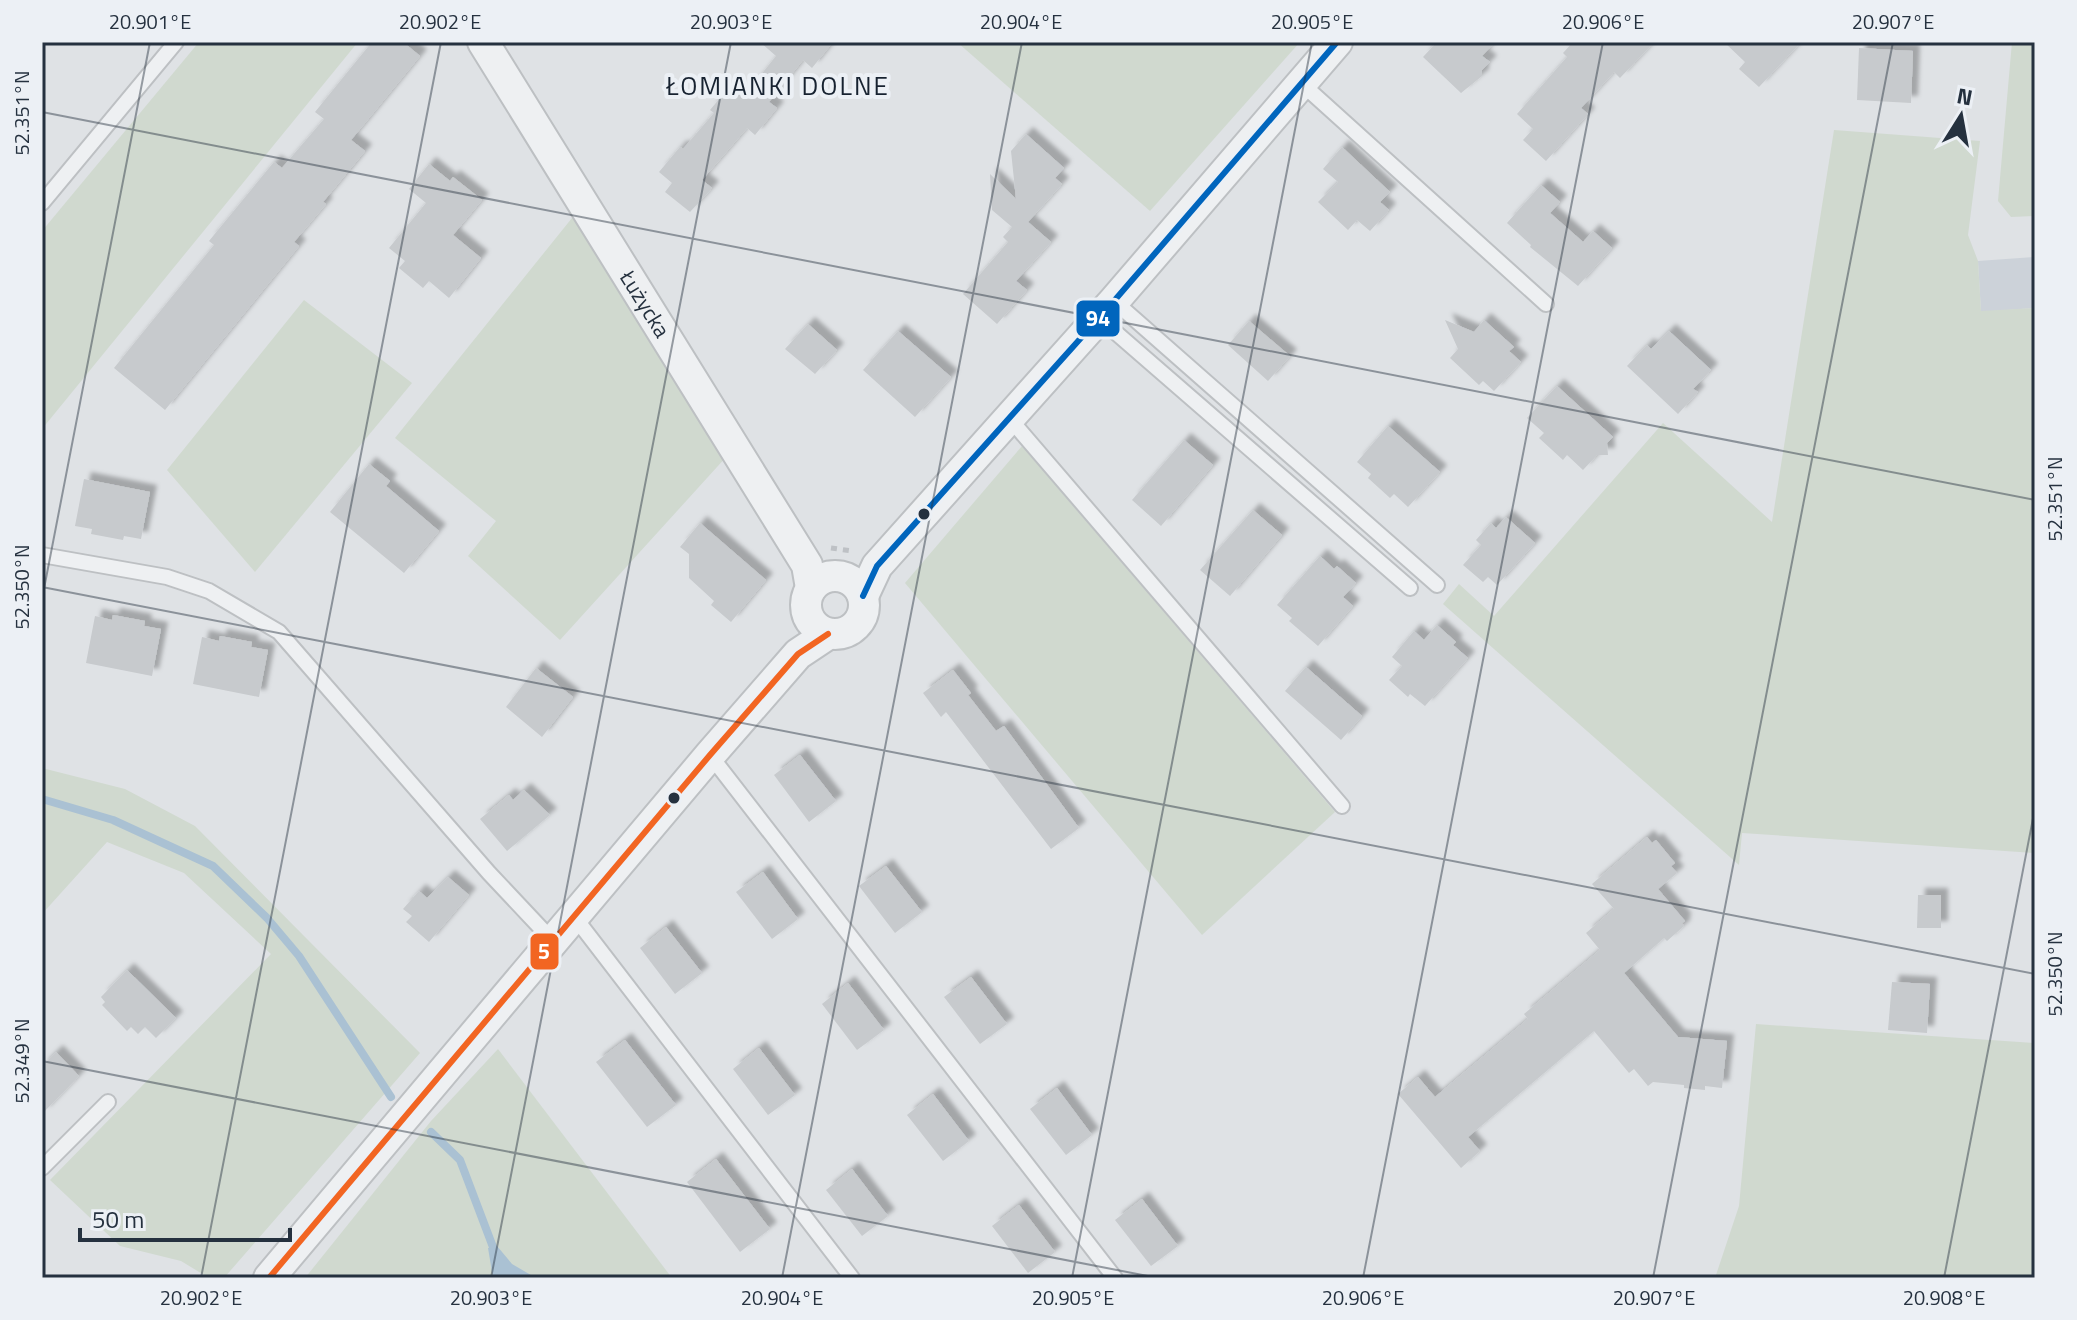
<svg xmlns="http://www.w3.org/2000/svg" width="2077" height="1320" font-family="'Titillium Web',sans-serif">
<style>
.built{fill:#ccd2d9}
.green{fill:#d0d9cf}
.water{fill:#aac1d3}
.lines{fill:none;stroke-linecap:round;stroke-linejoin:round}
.stream{stroke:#aac1d3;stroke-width:8}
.building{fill:#c7cacd;filter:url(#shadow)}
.service-casing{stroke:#bdc0c3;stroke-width:18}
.minor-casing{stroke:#bdc0c3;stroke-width:34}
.path{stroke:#bec1c5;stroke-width:5;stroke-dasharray:6 6;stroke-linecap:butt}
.service{stroke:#eef0f2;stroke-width:14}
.minor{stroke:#eef0f2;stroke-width:30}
.bus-1-casing{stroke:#ecf0f5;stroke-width:12}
.bus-2-casing{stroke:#ecf0f5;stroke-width:12}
.bus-1{stroke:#0065bd;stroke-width:6}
.bus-2{stroke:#f26522;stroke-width:6}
.ticks{fill:none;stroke:#25313f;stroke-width:2;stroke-opacity:0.45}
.bus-dot{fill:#25313f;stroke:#ecf0f5;stroke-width:3}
.labels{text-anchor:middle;stroke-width:8;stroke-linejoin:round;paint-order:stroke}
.street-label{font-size:22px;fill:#25313f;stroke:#ecf0f5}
.quarter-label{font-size:26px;letter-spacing:2px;fill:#172230;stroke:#ecf0f5}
.line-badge{stroke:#ecf0f5;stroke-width:3}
.badge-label{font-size:22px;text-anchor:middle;font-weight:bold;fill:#fff}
.neatline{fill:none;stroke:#25313f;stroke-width:3}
.ticks-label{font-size:20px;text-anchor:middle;fill:#25313f}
</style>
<defs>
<filter id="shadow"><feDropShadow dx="7" dy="-7" stdDeviation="2" flood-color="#0004"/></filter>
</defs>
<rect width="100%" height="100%" fill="#dfe2e5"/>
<path class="built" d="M2035 257V308L1981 312 1978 261Z"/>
<g class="green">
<path d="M199 42H358L42 429V231Z"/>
<path d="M957 42H1300L1150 211Z"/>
<path d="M2012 42H2035V216L2011 217 1998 201Z"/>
<path d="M1834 130 1980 141 1968 235 1978 261 1981 311 2035 308V853L1742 833 1739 865 1443 604 1459 584 1494 616 1663 423 1772 522Z"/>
<path d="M576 213 727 456 560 640 468 556 496 521 395 438Z"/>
<path d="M304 300 412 383 255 572 167 470Z"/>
<path d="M1022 446 1335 812 1202 935 905 583Z"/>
<path d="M42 768 125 789 195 826 420 1053 224 1278H209L181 1261 120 1246 50 1180 271 954 184 873 107 842 42 914Z"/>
<path d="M1756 1024 2035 1043V1278H1715L1739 1206Z"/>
<path d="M498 1049 672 1278H305L431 1121Z"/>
</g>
<path class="water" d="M497 1246 512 1264 536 1278H493L488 1248Z"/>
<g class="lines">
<g class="stream">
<path d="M42 799 113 820 213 866 267 918 299 956 391 1097"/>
<path d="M431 1132 460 1160 496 1255"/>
</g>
</g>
<g class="building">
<path d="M372 42H403L420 56 351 140 365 151 323 202 326 204 294 242 299 246 165 410 114 368 214 245 209 241 274 162 282 168 324 119 315 112Z"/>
<path d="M760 42H833L812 68 803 60 769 102 777 108 755 135 747 128 702 180 712 188 690 212 665 192 672 183 659 172 680 147 683 149 714 113 710 110 731 85 744 96 776 56Z"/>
<path d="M1437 42H1495L1482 56 1490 62 1482 70V76L1461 93 1423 57Z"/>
<path d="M1573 42H1654L1620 78 1614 72 1581 108 1588 114 1546 161 1523 140 1533 129 1517 114 1567 57 1563 53Z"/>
<path d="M1724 42H1801L1759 87 1739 69 1745 62Z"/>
<path d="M1859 48 1913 51 1911 103 1857 100Z"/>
<path d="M1026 134 1064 168 1055 178 1062 184 1028 222 1051 242 1016 281 1027 290 997 324 963 294 1008 242 1003 237 1012 227 992 210 990 174 1016 199 1011 151Z"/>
<path d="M1342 147 1390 192 1380 202 1389 210 1370 231 1357 220 1348 230 1318 202 1338 182 1323 169Z"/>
<path d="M429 164 450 181 453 177 482 200 453 235 481 258 449 298 429 281 423 288 399 268 405 261 389 248 426 203 409 189Z"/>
<path d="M1541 185 1560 202 1550 213 1583 242 1593 231 1612 248 1578 286 1530 247 1531 245 1507 223Z"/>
<path d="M1445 320 1474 332 1484 320 1514 347 1509 351 1521 362 1494 391 1483 381 1479 385 1450 358 1458 349Z"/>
<path d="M1249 321 1290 356 1268 381 1228 345Z"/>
<path d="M808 324 837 350 815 374 785 349Z"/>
<path d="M898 331 951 377 915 417 863 370Z"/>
<path d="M1669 331 1711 370 1693 389 1698 392 1678 414 1627 366 1647 345 1651 349Z"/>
<path d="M1557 386 1613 437 1607 443 1608 455H1597L1583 470 1567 455 1563 460 1539 438 1544 433 1527 418Z"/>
<path d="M1388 426 1440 472 1408 507 1394 494 1390 498 1368 478 1371 474 1357 462Z"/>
<path d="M1184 440 1213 465 1161 526 1132 500Z"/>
<path d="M369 464 390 481 386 486 439 531 404 573 330 512Z"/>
<path d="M84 479 150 492 141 539 124 536 123 540 91 534 92 529 75 526Z"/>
<path d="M1253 510 1282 535 1230 596 1200 570Z"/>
<path d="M1506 517 1535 543 1497 585 1488 577 1483 582 1463 565 1481 545 1476 540 1491 523 1496 528Z"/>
<path d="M700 523 766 580 731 622 711 605 714 601 689 578V554L680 547Z"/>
<path d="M1320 556 1334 569 1337 566 1356 583 1343 597 1353 606 1318 646 1289 621 1292 618 1277 605Z"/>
<path d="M113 615 145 621 144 626 161 629 152 676 86 663 95 616 112 620Z"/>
<path d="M1437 625 1456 642 1453 645 1468 658 1425 706 1410 694 1408 697 1389 680 1402 666 1392 657 1414 631 1424 640Z"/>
<path d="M220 636 252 642 251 647 268 650 259 697 193 684 202 637 219 641Z"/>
<path d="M1306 667 1362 716 1341 740 1285 691Z"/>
<path d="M536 668 573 697 542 737 506 707Z"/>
<path d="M953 670 971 693 968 695 996 731 1004 726 1079 828 1051 849 946 712 941 717 923 693Z"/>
<path d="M800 755 836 801 809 822 774 775Z"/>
<path d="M524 790 550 815 507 851 480 819 509 795 513 800Z"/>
<path d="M1647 837 1652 843 1656 840 1675 863 1671 866 1677 873 1658 889 1685 921 1682 923 1684 926 1667 941 1664 938 1624 973 1678 1037 1727 1041 1722 1088 1705 1086V1090L1684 1088V1085L1653 1082 1648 1086 1634 1069 1629 1073 1594 1031 1468 1137 1480 1151 1461 1168 1398 1094 1418 1077 1435 1097 1528 1019 1524 1014 1600 950 1586 933 1614 909 1592 884Z"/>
<path d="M886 866 922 912 895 933 859 886Z"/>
<path d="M763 872 798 919 772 939 736 892Z"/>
<path d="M448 877 469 895 429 942 406 922 412 916 403 909 419 891 427 898Z"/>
<path d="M1918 895H1941V928H1917Z"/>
<path d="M666 927 702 973 675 994 640 948Z"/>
<path d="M127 970 176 1018 156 1038 145 1027 138 1034 131 1027 127 1031 102 1005 105 1002 101 997Z"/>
<path d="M971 977 1007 1024 980 1044 944 997Z"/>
<path d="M1892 982 1930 984 1927 1033 1888 1030Z"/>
<path d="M848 983 884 1030 857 1050 822 1004Z"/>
<path d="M625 1040 676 1105 647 1127 596 1062Z"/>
<path d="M759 1048 795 1095 768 1115 733 1069Z"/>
<path d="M56 1052 79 1076 42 1114V1066Z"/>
<path d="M1057 1088 1092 1135 1066 1155 1030 1109Z"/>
<path d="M933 1094 969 1141 943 1161 907 1115Z"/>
<path d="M716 1159 770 1229 740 1252 687 1182Z"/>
<path d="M852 1169 888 1216 862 1236 826 1190Z"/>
<path d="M1142 1199 1178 1246 1151 1266 1115 1220Z"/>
<path d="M1019 1205 1055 1252 1028 1273 992 1226Z"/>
</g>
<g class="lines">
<defs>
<g id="service">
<path d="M1301 83 1546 304"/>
<path d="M42 203 176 42"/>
<path d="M1114 301 1437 585"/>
<path d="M1099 318 1410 588"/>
<path d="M1010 419 1342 806"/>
<path d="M42 555 167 577 209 591 279 632 489 873 552 940"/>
<path d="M710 755 1115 1278"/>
<path d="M573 915 852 1278"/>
<path d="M42 1168 108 1102"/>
</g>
<g id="minor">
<path id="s1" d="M483 42 807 565 811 588"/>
<circle cx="835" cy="605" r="29"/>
<path d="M863 596 877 566 1114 301 1337 42"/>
<path d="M269 1278 710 755 798 654 828 634"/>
</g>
</defs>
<use href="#service" class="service-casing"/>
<use href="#minor" class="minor-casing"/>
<path class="path" d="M831 548 852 551"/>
<use href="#service" class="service"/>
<use href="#minor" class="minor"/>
<defs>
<path id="bus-1" d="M863 596 877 566 1114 301 1337 42"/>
<path id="bus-2" d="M269 1278 710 755 798 654 828 634"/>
</defs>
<use href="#bus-1" class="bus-1-casing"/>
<use href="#bus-2" class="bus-2-casing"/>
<use href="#bus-1" class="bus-1"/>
<use href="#bus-2" class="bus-2"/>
</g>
<path class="ticks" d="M42 112 2035 500M42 587 2035 974M42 599 150 42M42 1061 1158 1278M201 1278 441 42M491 1278 731 42M782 1278 1022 42M1072 1278 1312 42M1363 1278 1603 42M1653 1278 1893 42M1944 1278 2035 808"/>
<g class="bus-dot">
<circle cx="924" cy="514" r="7"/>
<circle cx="674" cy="798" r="7"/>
</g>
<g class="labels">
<g class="street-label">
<text dy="8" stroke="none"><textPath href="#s1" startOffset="308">Łużycka</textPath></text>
</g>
<g class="quarter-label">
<text x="778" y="95">ŁOMIANKI DOLNE</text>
</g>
</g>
<g class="line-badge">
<rect x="1075" y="299" width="46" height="39" rx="8" fill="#0065bd"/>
<rect x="529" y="932" width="31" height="39" rx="8" fill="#f26522"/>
</g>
<g class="badge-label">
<text x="1098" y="326">94</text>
<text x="544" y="959">5</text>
</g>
<rect width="2077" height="1320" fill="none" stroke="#ecf0f5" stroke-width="88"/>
<g transform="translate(1961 116) rotate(11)" stroke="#ecf0f5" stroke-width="6" paint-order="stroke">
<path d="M0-6L14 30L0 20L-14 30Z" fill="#25313f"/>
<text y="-12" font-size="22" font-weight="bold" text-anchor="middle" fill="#25313f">N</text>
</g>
<path d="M80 1228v12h210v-12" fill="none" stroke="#25313f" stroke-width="4"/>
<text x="92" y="1228" font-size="24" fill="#25313f" stroke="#ecf0f5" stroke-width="6" paint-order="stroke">50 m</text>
<rect x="44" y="44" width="1989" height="1232" class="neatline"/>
<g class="ticks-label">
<text x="150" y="29">20.901°E</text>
<text x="440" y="29">20.902°E</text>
<text x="731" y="29">20.903°E</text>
<text x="1021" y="29">20.904°E</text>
<text x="1312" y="29">20.905°E</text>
<text x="1603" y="29">20.906°E</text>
<text x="1893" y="29">20.907°E</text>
<text transform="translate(22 113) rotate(-90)" y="7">52.351°N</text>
<text transform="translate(2055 499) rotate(-90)" y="7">52.351°N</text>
<text transform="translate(22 587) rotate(-90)" y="7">52.350°N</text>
<text transform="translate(2055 974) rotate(-90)" y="7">52.350°N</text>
<text transform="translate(22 1061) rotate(-90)" y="7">52.349°N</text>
<text x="201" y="1305">20.902°E</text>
<text x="491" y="1305">20.903°E</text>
<text x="782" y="1305">20.904°E</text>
<text x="1073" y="1305">20.905°E</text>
<text x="1363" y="1305">20.906°E</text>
<text x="1654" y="1305">20.907°E</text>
<text x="1944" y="1305">20.908°E</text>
</g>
</svg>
